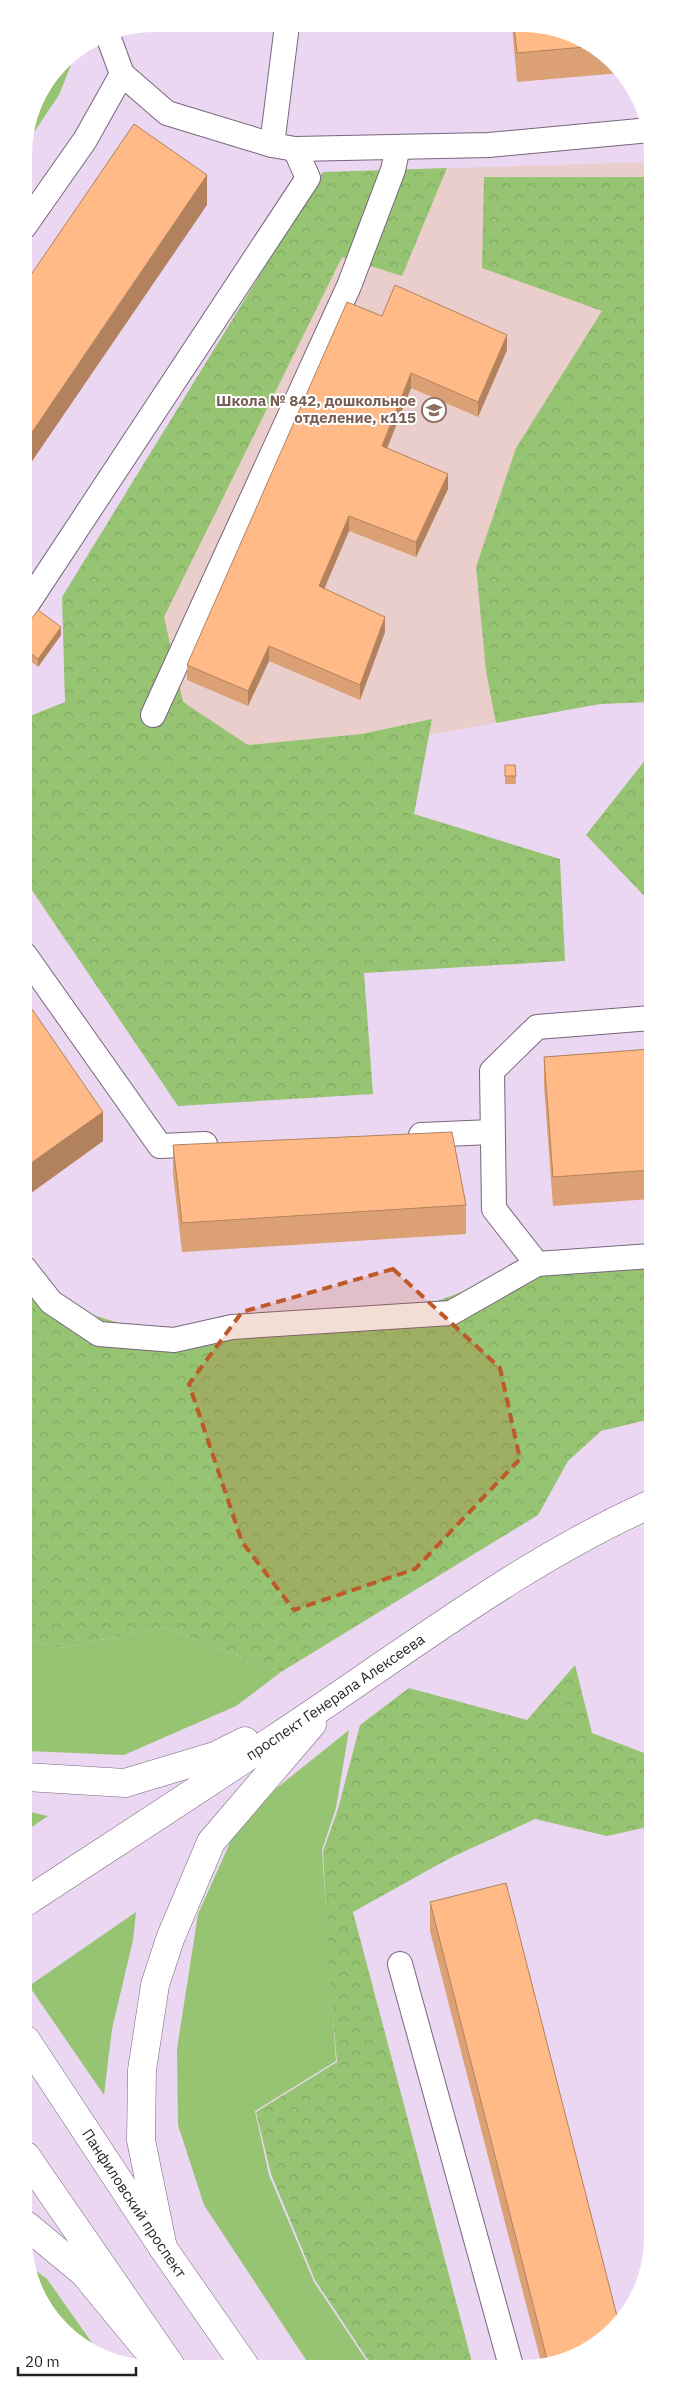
<svg xmlns="http://www.w3.org/2000/svg" width="676" height="2392" font-family="'IBM Plex Sans',sans-serif">
<style>
.education{fill:#e9cecc}
.green{fill:#96c472}
.forest{fill:url(#forest-crowns)}
.lines{fill:none;stroke-linecap:round;stroke-linejoin:round}
.lane-casing{stroke:#77667c;stroke-width:26}
.secondary-casing{stroke:#77667c;stroke-width:29}
.primary-casing{stroke:#77667c;stroke-width:29}
.lane{stroke:#fff;stroke-width:24}
.secondary{stroke:#fff;stroke-width:28}
.primary{stroke:#fff;stroke-width:28}
.wall{fill:#dba074}
.shaded-wall{fill:#b2825e}
.building{fill:#ffba87;stroke:#b2825e}
.marked{fill:#be592a;fill-opacity:0.2;stroke:#be592a;stroke-width:4;stroke-dasharray:10 6;stroke-linejoin:round}
.labels{text-anchor:middle;stroke-width:4;stroke-linejoin:round;paint-order:stroke}
.education-label{font-size:15px;font-weight:bold;fill:#785e54;stroke:#fff;text-anchor:end}
.street-label{font-size:15px;fill:#261f28;stroke:#fff}
</style>
<defs>
<pattern id="forest-crowns" width="20" height="18" patternUnits="userSpaceOnUse" patternTransform="scale(1.25)"><rect width="20" height="18" fill="#96c472"/><path d="M2 6a3 3 0 1 1 6 0M12 15a3 3 0 1 1 6 0" fill="none" stroke="#81a863"/></pattern>
</defs>
<rect width="100%" height="100%" fill="#ebd7f1"/>
<path class="education" d="M650 162V702L600 704 201 776 98 644 393 170Z"/>
<g class="green">
<path d="M71 56 73 60 59 95 24 147 34 104 62 62Z"/>
<path d="M164 1627 281 1672 236 1706 124 1755 26 1751V1640L61 1648Z"/>
<path d="M349 1730 336 1808 322 1850 336 2061 255 2111 269 2175 314 2282 370 2366H310L204 2205 178 2125 177 2049 198 1914 242 1816Z"/>
<path d="M26 1811 48 1816 26 1831Z"/>
<path d="M136 1912 133 1940 112 2029 104 2095 29 1986Z"/>
<path d="M27 2264 47 2279 95 2347 62 2330Z"/>
</g>
<g class="forest">
<path d="M447 168 402 276 342 257 164 617 183 702 248 745 362 734 432 719 414 814 560 859 565 961 364 973 373 1094 178 1106 25 880V718L65 702 62 597 323 172Z"/>
<path d="M484 177H650V702L600 704 496 723 486 671 476 567 516 448 602 311 482 268Z"/>
<path d="M650 754 651 903 586 835Z"/>
<path d="M651 1256V1419L601 1431 568 1461 538 1515 281 1672 164 1627 61 1648 26 1640 25 1269 51 1302 174 1340 397 1316 537 1264Z"/>
<path d="M575 1665 592 1733 644 1753 651 1774 652 1826 607 1836 535 1819 450 1858 353 1912 473 2366H372L315 2280 271 2174 256 2112 337 2062 329 1972 323 1851 338 1809 360 1725 409 1688 527 1720Z"/>
</g>
<g class="lines">
<defs>
<g id="lane">
<path d="M122 74 167 113 272 145 295 149 489 145 650 130"/>
<path d="M272 145 287 25"/>
<path d="M24 227 85 140 122 74 107 33"/>
<path d="M24 609 308 178 295 149"/>
<path d="M153 715 349 286 393 170 398 147"/>
<path d="M25 955 160 1146 205 1144"/>
<path d="M651 1018 537 1027 492 1071 494 1209 537 1264 651 1256"/>
<path d="M421 1135 492 1132"/>
<path d="M25 1269 51 1302 99 1334 174 1340 232 1327 451 1313 537 1264"/>
<path d="M400 1964 511 2366"/>
</g>
<path id="secondary" d="M26 2225 84 2273 145 2347"/>
<g id="primary">
<path d="M26 1777 125 1783 215 1756 245 1741"/>
<path id="s1" d="M26 1902C128 1835 231 1769 332 1700 435 1630 537 1555 651 1504"/>
<path id="s2" d="M26 2040 163 2248 245 2366"/>
<path d="M26 2156 171 2366"/>
<path d="M163 2248 141 2140 142 2070 155 1985 170 1939 211 1842 312 1724"/>
</g>
</defs>
<use href="#lane" class="lane-casing"/>
<use href="#secondary" class="secondary-casing"/>
<use href="#primary" class="primary-casing"/>
<use href="#lane" class="lane"/>
<use href="#secondary" class="secondary"/>
<use href="#primary" class="primary"/>
</g>
<g class="wall">
<path d="M512 26H547L614 62 620 73 517 82Z"/>
<path d="M382 316 507 350 478 417 411 388 387 448 448 489 416 557 349 531 324 589 385 632 360 700 269 661 248 706 187 680V665Z"/>
<path d="M25 628 61 635 38 667 25 657Z"/>
<path d="M505 765H515L516 784H505Z"/>
<path d="M25 999 103 1141 31 1193 25 1184Z"/>
<path d="M651 1049V1199L553 1206 544 1086V1057Z"/>
<path d="M173 1145 466 1205V1234L182 1252 173 1174Z"/>
<path d="M430 1902 587 2351 547 2366H542L430 1931Z"/>
</g>
<g class="shaded-wall">
<path d="M207 175V205L24 473V444Z"/>
<path d="M507 335V350L478 417V402Z"/>
<path d="M411 373V388L382 461V446Z"/>
<path d="M448 474V489L416 557V542Z"/>
<path d="M349 516V531L319 601V586Z"/>
<path d="M385 617V632L360 700V685Z"/>
<path d="M61 627V635L38 667V659Z"/>
<path d="M269 646V661L248 706V691Z"/>
<path d="M103 1112V1141L31 1193V1163Z"/>
<path d="M572 2356 548 2365V2363Z"/>
</g>
<g class="building">
<path d="M514 26H547L585 47 517 53Z"/>
<path d="M134 124 207 175 24 444V285Z"/>
<path d="M395 285 507 335 478 402 411 373 382 446 448 474 416 542 349 516 319 586 385 617 360 685 269 646 248 691 187 665 347 302 382 316Z"/>
<path d="M38 610 61 627 38 659 25 649V628Z"/>
<path d="M505 765H515L516 776H505Z"/>
<path d="M25 999 103 1112 31 1163 25 1155Z"/>
<path d="M651 1049V1170L553 1177 544 1057Z"/>
<path d="M452 1132 466 1205 182 1223 173 1145Z"/>
<path d="M506 1883 619 2324 587 2351 572 2356 548 2363 430 1902Z"/>
</g>
<path class="marked" d="M393 1269 500 1368 520 1459 415 1569 294 1610 242 1542 189 1384 242 1312Z"/>
<defs>
<symbol id="school-ring" viewBox="-11 -11 22 22"><circle r="9.5" fill="#fff" stroke="#8d6e63" stroke-width="1.5"/><path d="M0-5L7-2L0 1L-7-2ZM-4 1L0 2.5L4 1V4Q0 6-4 4Z" fill="#8d6e63"/></symbol>
</defs>
<g fill-rule="evenodd">
<use href="#school-ring" x="420" y="396" width="28" height="28"/>
</g>
<g class="labels">
<g class="education-label">
<text x="416" y="406">Школа № 842, дошкольное<tspan x="416" dy="17">отделение, к115</tspan></text>
</g>
<g class="street-label">
<text dy="5" stroke="none"><textPath href="#s1" startOffset="371">проспект Генерала Алексеева</textPath></text>
<text dy="5" stroke="none"><textPath href="#s2" startOffset="196">Панфиловский проспект</textPath></text>
</g>
</g>
<path d="M0 0H676V2392H0ZM154 32H522A122 122 0 0 1 644 154V2238A122 122 0 0 1 522 2360H154A122 122 0 0 1 32 2238V154A122 122 0 0 1 154 32Z" fill="#fff" fill-rule="evenodd"/>
<path d="M18 2367v8h118v-8" fill="none" stroke="#261f28" stroke-width="2.5"/>
<text x="25" y="2367" font-size="15" fill="#261f28" stroke="#ffffff" stroke-width="4" paint-order="stroke">20 m</text>
</svg>
